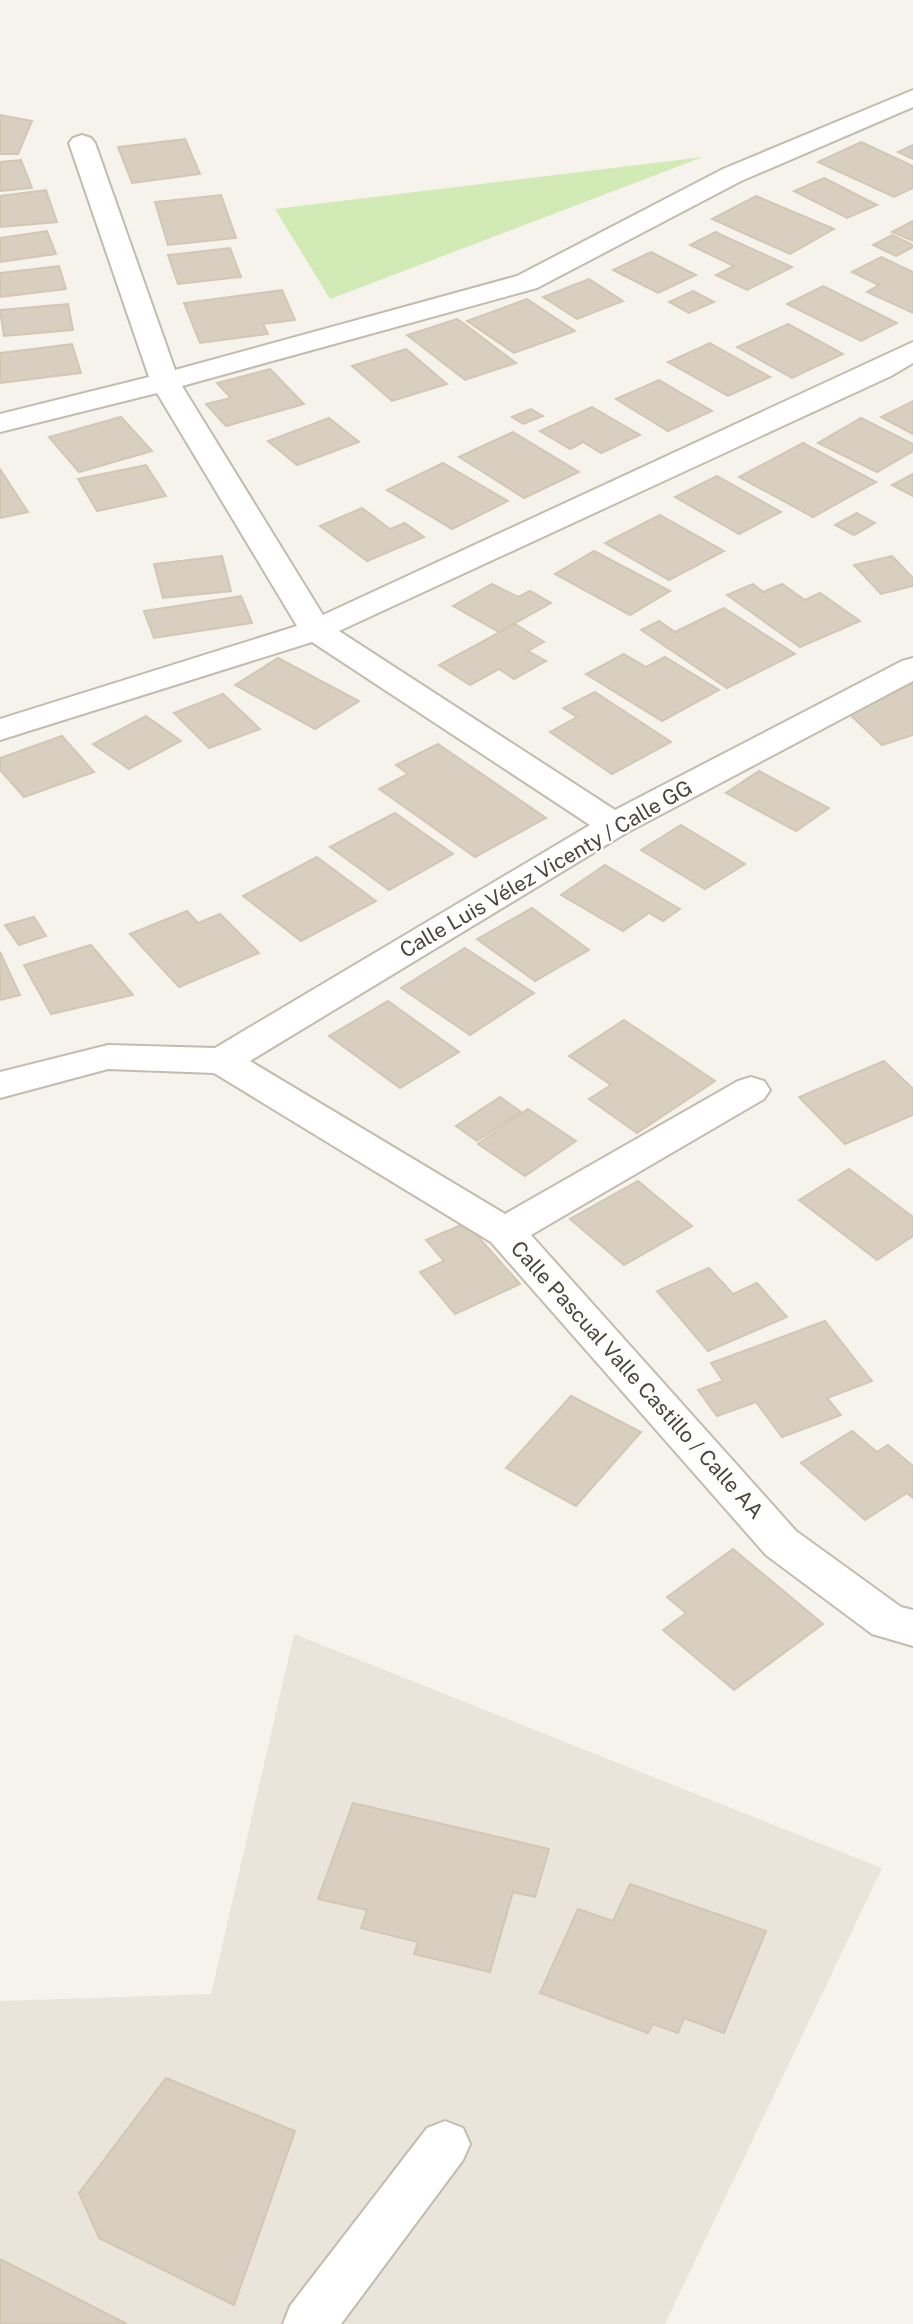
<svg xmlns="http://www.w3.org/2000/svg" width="913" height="2324" font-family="'Public Sans',sans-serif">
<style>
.residential{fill:#eae5da}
.green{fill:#d2eab5}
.building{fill:#d8cfc1;stroke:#d3c7b4;stroke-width:2}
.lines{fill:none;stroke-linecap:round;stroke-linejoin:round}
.minor-casing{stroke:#c2bbae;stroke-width:4}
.minor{fill:#fff;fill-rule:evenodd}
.labels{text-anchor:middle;stroke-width:5;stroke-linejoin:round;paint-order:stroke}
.street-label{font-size:21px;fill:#4b4439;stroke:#fff}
</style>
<rect width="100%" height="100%" fill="#f6f3ec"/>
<path class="residential" d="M294 1634 882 1868 665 2324H0V2001L211 1994Z"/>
<path class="green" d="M703 157 330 299 275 209Z"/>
<g class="building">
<path d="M0 115 32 121 18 154H0Z"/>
<path d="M185 139 200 174 132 183 118 147Z"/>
<path d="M861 142 913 166V188L894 197 818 162Z"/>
<path d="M913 145V159L898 152Z"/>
<path d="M21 160 32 188 0 191V162Z"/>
<path d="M824 178 877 205 847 218 794 191Z"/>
<path d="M46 190 57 222 0 227V196Z"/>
<path d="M221 195 236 238 168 245 155 202Z"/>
<path d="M756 196 834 229 790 254 712 219Z"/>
<path d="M913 221V241L892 232Z"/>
<path d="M47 231 56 254 0 262V238Z"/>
<path d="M715 232 792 267 747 290 716 275 734 266 690 245Z"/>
<path d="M892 235 913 245V247L896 256 873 245Z"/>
<path d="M230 248 241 277 178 284 168 255Z"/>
<path d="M651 252 696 275 658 293 613 270Z"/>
<path d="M881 257 913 272V313L867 292 879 285 852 272Z"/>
<path d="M59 266 66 289 0 297V273Z"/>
<path d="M589 279 623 301 577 319 543 297Z"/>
<path d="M823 286 897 323 861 341 787 304Z"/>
<path d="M282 290 295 320 263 324 268 334 200 343 184 303Z"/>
<path d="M693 291 714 302 689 313 669 302Z"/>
<path d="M527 299 575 331 514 353 467 321Z"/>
<path d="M68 304 73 330 4 336 0 310Z"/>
<path d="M457 319 463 323 516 363 465 380 407 335Z"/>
<path d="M788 324 843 354 792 378 737 347Z"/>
<path d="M710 343 770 377 728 396 668 362Z"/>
<path d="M72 344 81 373 0 383V353Z"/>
<path d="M406 349 447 384 392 401 352 366Z"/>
<path d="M270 369 304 404 226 426 206 404 231 398 217 383Z"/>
<path d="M659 380 712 411 668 431 616 399Z"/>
<path d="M913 401V434L881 417Z"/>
<path d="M592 407 640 435 601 453 583 442 570 449 540 431Z"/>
<path d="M531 409 543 416 523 424 512 417Z"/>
<path d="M121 417 152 451 79 472 49 437Z"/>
<path d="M329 418 359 442 297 465 268 441Z"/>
<path d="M861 418 913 444V451L877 472 818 443Z"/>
<path d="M513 432 579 472 524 498 459 457Z"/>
<path d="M803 443 876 482 813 517 739 477Z"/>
<path d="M443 463 508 501 452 529 387 490Z"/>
<path d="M146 465 166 496 97 511 78 479Z"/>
<path d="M0 469 28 512 0 518Z"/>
<path d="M913 474V496L892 485Z"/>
<path d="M717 476 781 512 739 534 675 497Z"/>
<path d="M362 508 390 529 405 523 424 537 367 561 320 526Z"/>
<path d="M857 513 875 523 854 535 835 525Z"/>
<path d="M660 515 724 551 669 580 605 543Z"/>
<path d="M594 551 670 591 630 615 555 574Z"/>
<path d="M222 556 231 591 163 598 154 564Z"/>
<path d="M892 556 913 578V586L881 594 854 565Z"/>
<path d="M492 584 518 597 530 591 551 603 499 632 453 606Z"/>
<path d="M753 584 763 592 782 584 805 600 820 593 860 621 800 647 727 595Z"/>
<path d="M241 596 252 623 154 638 144 611Z"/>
<path d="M724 608 795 654 727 688 641 630 659 621 675 632Z"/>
<path d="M515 624 544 642 528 651 546 661 514 679 499 669 470 685 439 665Z"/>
<path d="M624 654 646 667 665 657 719 690 662 721 586 674Z"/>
<path d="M278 658 359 701 315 729 235 685Z"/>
<path d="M913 684V735L882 745 842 707Z"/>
<path d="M595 692 671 742 612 774 550 732 577 717 563 708Z"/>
<path d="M223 694 260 729 209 748 174 713Z"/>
<path d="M146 716 181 741 129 769 93 744Z"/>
<path d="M62 736 94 772 24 797 0 770V758Z"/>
<path d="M438 744 546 818 475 857 379 789 408 774 396 765Z"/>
<path d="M759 771 829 808 796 831 726 793Z"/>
<path d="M395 813 453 854 389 890 330 847Z"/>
<path d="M681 825 745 864 705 889 641 850Z"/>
<path d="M317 857 376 901 301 941 243 896Z"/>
<path d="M605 865 680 909 663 921 649 913 623 931 561 895Z"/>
<path d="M532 908 589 950 535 981 477 939Z"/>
<path d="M187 911 198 923 220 914 259 953 179 987 130 934Z"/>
<path d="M34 917 46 936 19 945 5 925Z"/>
<path d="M91 945 133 995 51 1014 24 965Z"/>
<path d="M465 948 534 993 470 1035 401 988Z"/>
<path d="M0 952 20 995 0 1000Z"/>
<path d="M388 1001 459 1052 400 1088 329 1036Z"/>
<path d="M624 1020 715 1081 637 1133 589 1099 611 1085 569 1056Z"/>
<path d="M884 1061 913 1089V1115L845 1144 799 1097Z"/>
<path d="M500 1097 521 1112 477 1141 456 1126Z"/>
<path d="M528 1109 576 1141 525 1176 478 1144Z"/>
<path d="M849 1169 913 1217V1236L877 1260 799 1200Z"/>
<path d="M638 1181 692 1226 624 1265 570 1219Z"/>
<path d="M466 1223 520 1284 455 1314 420 1272 444 1261 426 1240Z"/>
<path d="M709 1268 733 1294 757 1283 787 1317 708 1351 657 1291Z"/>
<path d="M825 1321 872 1381 827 1398 841 1415 782 1437 756 1402 717 1416 698 1390 723 1381 711 1363Z"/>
<path d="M571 1396 641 1432 576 1506 506 1468Z"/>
<path d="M852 1431 877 1452 888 1445 913 1466V1498L907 1493 865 1520 801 1463Z"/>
<path d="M733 1549 823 1624 734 1690 663 1630 686 1613 667 1597Z"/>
<path d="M353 1803 549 1849 535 1897 513 1892 490 1972 414 1954 418 1942 361 1928 367 1910 318 1899Z"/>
<path d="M630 1884 766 1931 724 2033 684 2018 678 2033 653 2024 648 2033 540 1993 578 1909 613 1921Z"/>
<path d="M166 2078 295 2131 234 2305 99 2238 79 2193Z"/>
<path d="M0 2259 127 2324H0Z"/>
</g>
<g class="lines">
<defs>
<g id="minor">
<path d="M913 90V107L741 181 537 288 182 386 323 615 913 342V363L891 376 339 631 615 810 902 661 913 658V681L626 833 250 1061 505 1214 738 1081 751 1077 764 1081 770 1090 764 1099 531 1235 796 1531 901 1607 913 1610V1646L872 1634 766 1555 491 1242 214 1073 108 1069 0 1098V1072L108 1045 215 1048 590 825 312 642 0 740V719L297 626 157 393 0 432V414L149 377 69 143 73 138 82 135 91 138 95 143 175 370 517 276 723 169Z"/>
<path d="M445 2121 463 2128 470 2144 463 2160 341 2324H283L290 2306 427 2128Z"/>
</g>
</defs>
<use href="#minor" class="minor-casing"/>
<use href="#minor" class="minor"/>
</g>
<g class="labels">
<g class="street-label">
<text transform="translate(546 869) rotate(-30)" y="7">Calle Luis Vélez Vicenty / Calle GG</text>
<text transform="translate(637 1380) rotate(48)" y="7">Calle Pascual Valle Castillo / Calle AA</text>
</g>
</g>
</svg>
